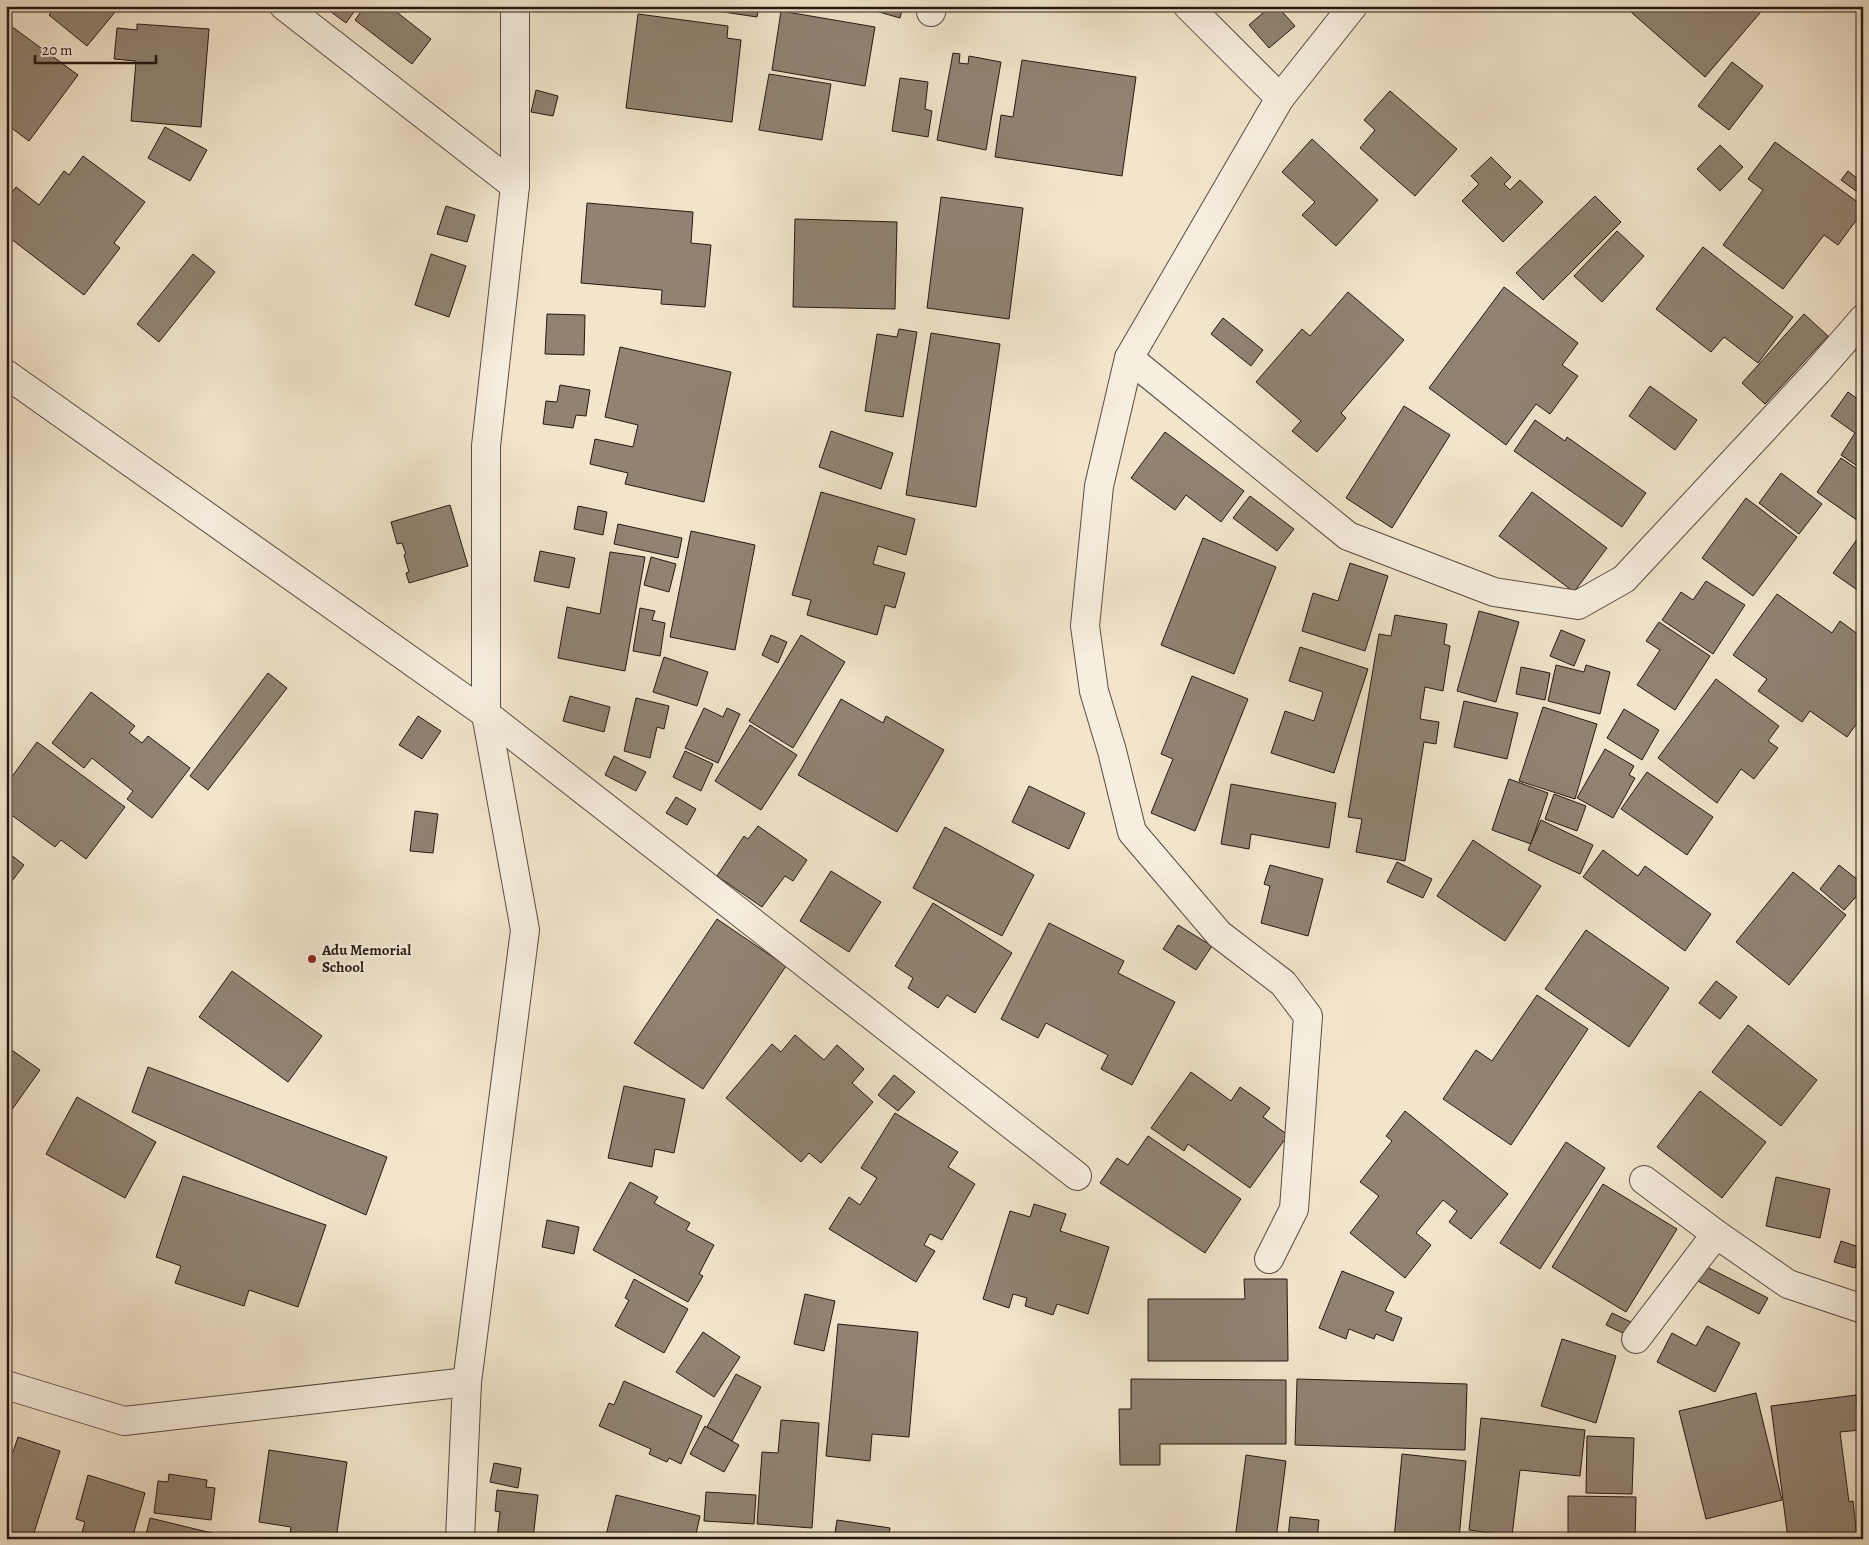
<svg xmlns="http://www.w3.org/2000/svg" width="1869" height="1545" font-family="Alegreya,serif">
<style>
.building{fill:#908372;stroke:#271811}
.lines{fill:none;stroke-linecap:round;stroke-linejoin:round}
.minor-casing{stroke:#5a4b40;stroke-width:30}
.minor{stroke:#f6eede;stroke-width:28}
.poi-dot{fill:#8f2418;stroke:#f6eede;stroke-width:2}
.labels{text-anchor:middle;stroke-width:4.5;stroke-linejoin:round;paint-order:stroke}
.poi-label{font-size:15px;font-weight:bold;fill:#271811;stroke:#f6eede;text-anchor:start}
</style>
<rect width="100%" height="100%" fill="#f1e5cc"/>
<filter id="stains"><feTurbulence type="fractalNoise" baseFrequency=".004" numOctaves="4"/><feColorMatrix values="0 0 0 0 .2 0 0 0 0 .09 0 0 0 0 .02 0 0 0 .5 -.17"/></filter>
<radialGradient id="worn" r=".72"><stop offset=".6" stop-color="#630" stop-opacity="0"/><stop offset="1" stop-color="#630" stop-opacity=".3"/></radialGradient>
<g class="building">
<path d="M57 6H120L87 46 49 15Z"/>
<path d="M323 6H358L346 23Z"/>
<path d="M365 6H389L431 39 412 64 355 20Z"/>
<path d="M703 6H759L757 17 703 9Z"/>
<path d="M858 6H903L900 18Z"/>
<path d="M1271 6H1277L1295 26 1269 48 1249 25Z"/>
<path d="M1624 6H1766L1705 77Z"/>
<path d="M781 11 875 27 865 86 772 70Z"/>
<path d="M638 14 728 26 727 38 741 40 732 122 626 108Z"/>
<path d="M137 24 209 29 201 127 131 121 136 61 114 59 117 28 137 30Z"/>
<path d="M11 26 78 75 29 141 6 124V33Z"/>
<path d="M953 53 960 54 959 63 968 64 969 56 1001 62 986 150 937 140Z"/>
<path d="M1022 60 1136 77 1122 176 995 157 1001 115 1013 117Z"/>
<path d="M1732 62 1763 86 1729 130 1698 106Z"/>
<path d="M769 74 831 84 822 140 759 130Z"/>
<path d="M900 78 928 82 925 109 932 111 928 137 892 131Z"/>
<path d="M536 90 558 96 553 116 531 112Z"/>
<path d="M1390 91 1457 149 1415 196 1360 148 1375 130 1364 120Z"/>
<path d="M165 127 207 150 190 181 148 158Z"/>
<path d="M1312 139 1378 200 1336 246 1302 215 1315 202 1282 172Z"/>
<path d="M1775 142 1863 206V211L1838 245 1824 235 1783 289 1723 245 1763 190 1748 179Z"/>
<path d="M1720 145 1743 167 1720 191 1697 169Z"/>
<path d="M83 156 145 202 114 243 120 248 84 295 6 235V200L16 187 39 205 64 171 69 175Z"/>
<path d="M1491 157 1511 177 1504 184 1510 190 1520 180 1543 202 1503 242 1462 201 1479 184 1471 176Z"/>
<path d="M1848 171 1863 183V196L1841 180Z"/>
<path d="M1595 196 1621 222 1543 300 1516 273Z"/>
<path d="M941 197 1023 208 1009 319 927 308Z"/>
<path d="M587 203 693 212 691 243 711 245 705 307 661 304 662 290 581 283Z"/>
<path d="M446 206 475 215 467 242 437 234Z"/>
<path d="M795 219 897 222 895 309 793 307Z"/>
<path d="M1617 231 1644 256 1602 302 1574 276Z"/>
<path d="M1703 247 1793 317 1758 363 1724 337 1711 352 1656 309Z"/>
<path d="M193 254 215 272 159 342 137 324Z"/>
<path d="M431 254 466 266 449 317 415 305Z"/>
<path d="M1504 287 1578 343 1562 365 1578 376 1550 414 1536 404 1506 445 1429 388Z"/>
<path d="M1348 292 1404 340 1341 413 1346 418 1317 452 1292 431 1301 421 1256 382 1302 329 1310 336Z"/>
<path d="M547 314 585 315 584 355 545 354Z"/>
<path d="M1804 314 1828 336 1765 404 1742 383Z"/>
<path d="M1223 318 1263 350 1251 366 1211 334Z"/>
<path d="M899 329 917 332 903 417 865 411 877 334 897 337Z"/>
<path d="M931 333 1000 344 976 507 906 495Z"/>
<path d="M620 347 731 372 704 502 625 484 628 473 590 464 595 439 633 447 638 425 605 417Z"/>
<path d="M560 385 590 390 586 416 576 415 573 428 543 424 546 401 557 402Z"/>
<path d="M1650 386 1697 420 1675 450 1629 416Z"/>
<path d="M1848 392 1863 403V470L1841 455 1855 433 1831 416Z"/>
<path d="M1404 406 1450 435 1392 528 1346 498Z"/>
<path d="M1535 420 1565 441 1567 437 1646 493 1622 527 1514 451Z"/>
<path d="M831 431 893 453 881 489 819 467Z"/>
<path d="M1165 432 1244 491 1221 522 1186 495 1175 510 1131 478Z"/>
<path d="M1841 458 1863 473V521L1861 523 1817 492Z"/>
<path d="M1781 473 1822 504 1799 534 1759 503Z"/>
<path d="M821 492 915 519 906 555 878 546 873 564 905 573 895 608 885 605 877 635 807 615 811 600 792 595Z"/>
<path d="M1532 492 1607 548 1574 592 1499 536Z"/>
<path d="M1250 496 1294 529 1277 551 1233 518Z"/>
<path d="M1746 498 1797 537 1753 596 1702 558Z"/>
<path d="M450 505 468 566 409 583 406 573 409 572 404 555 406 554 402 543 397 544 391 522Z"/>
<path d="M578 506 607 512 603 535 574 529Z"/>
<path d="M618 524 682 538 678 558 614 544Z"/>
<path d="M691 531 755 545 735 650 670 637Z"/>
<path d="M1203 538 1276 567 1234 674 1161 645Z"/>
<path d="M1858 538 1863 542V594L1833 573Z"/>
<path d="M540 551 575 558 569 588 534 581Z"/>
<path d="M610 552 645 557 625 671 558 658 567 607 600 614Z"/>
<path d="M651 557 676 564 669 592 644 585Z"/>
<path d="M1350 563 1388 576 1365 651 1302 631 1313 593 1338 601Z"/>
<path d="M1706 581 1745 605 1713 654 1662 620 1681 592 1693 600Z"/>
<path d="M1777 594 1832 633 1840 621 1863 638V715L1847 737 1810 711 1802 722 1758 691 1767 679 1733 655Z"/>
<path d="M640 608 655 611 652 620 665 623 660 656 633 651Z"/>
<path d="M1479 611 1519 622 1496 702 1457 691Z"/>
<path d="M1395 615 1447 624 1444 644 1450 646 1443 691 1425 687 1420 719 1439 722 1436 744 1424 742 1405 861 1356 852 1362 819 1348 817 1379 634 1391 636Z"/>
<path d="M1659 622 1710 656 1675 710 1637 685 1660 650 1646 641Z"/>
<path d="M1561 630 1585 640 1574 666 1550 656Z"/>
<path d="M771 635 787 642 778 663 762 655Z"/>
<path d="M801 635 845 662 793 748 749 721Z"/>
<path d="M1300 647 1368 669 1334 773 1271 753 1285 711 1314 721 1323 692 1289 681Z"/>
<path d="M664 657 708 672 697 706 653 692Z"/>
<path d="M1556 665 1584 672 1586 665 1610 672 1600 714 1548 701Z"/>
<path d="M1521 667 1550 673 1545 700 1516 694Z"/>
<path d="M268 673 287 688 208 790 190 776Z"/>
<path d="M1192 676 1248 699 1195 831 1151 813 1173 759 1161 754Z"/>
<path d="M1716 679 1779 726 1768 741 1778 748 1754 779 1741 769 1717 803 1658 758Z"/>
<path d="M91 692 135 726 129 733 142 743 148 736 190 768 152 818 127 799 133 791 92 758 84 768 52 743Z"/>
<path d="M570 696 610 707 604 732 563 721Z"/>
<path d="M636 698 669 706 664 729 657 727 650 758 624 751Z"/>
<path d="M841 699 883 723 886 716 944 750 897 832 798 775Z"/>
<path d="M1464 701 1518 713 1507 759 1454 747Z"/>
<path d="M1543 707 1597 724 1575 799 1519 781Z"/>
<path d="M704 708 723 717 727 708 740 714 718 763 685 748Z"/>
<path d="M1624 709 1659 730 1642 760 1607 738Z"/>
<path d="M418 716 441 731 422 759 399 745Z"/>
<path d="M750 725 797 755 761 810 715 781Z"/>
<path d="M37 742 125 807 86 859 61 840 55 847 6 811V785Z"/>
<path d="M1605 749 1634 766 1629 775 1635 778 1613 818 1577 798Z"/>
<path d="M685 751 713 764 701 791 673 777Z"/>
<path d="M614 756 646 772 636 791 605 775Z"/>
<path d="M1647 772 1713 817 1687 855 1621 809Z"/>
<path d="M1509 779 1548 793 1531 844 1492 830Z"/>
<path d="M1231 784 1336 803 1329 848 1251 834 1249 849 1221 844Z"/>
<path d="M1029 786 1085 813 1069 849 1012 822Z"/>
<path d="M1554 794 1586 806 1577 831 1545 819Z"/>
<path d="M676 797 696 809 687 825 666 813Z"/>
<path d="M415 811 438 814 433 853 410 851Z"/>
<path d="M1541 820 1593 845 1580 874 1528 850Z"/>
<path d="M758 826 807 860 793 881 785 876 762 907 717 876 744 836 748 839Z"/>
<path d="M945 827 1034 875 1002 936 913 888Z"/>
<path d="M1473 840 1541 886 1505 941 1437 896Z"/>
<path d="M1603 850 1638 876 1645 866 1711 914 1685 951 1583 877Z"/>
<path d="M6 851 24 865 6 889Z"/>
<path d="M1397 862 1432 879 1423 898 1387 882Z"/>
<path d="M1270 865 1323 879 1308 936 1261 923 1270 886 1264 884Z"/>
<path d="M1839 865 1863 884V889L1844 910 1820 889Z"/>
<path d="M831 871 881 902 849 952 800 921Z"/>
<path d="M1793 872 1846 915 1789 985 1736 942Z"/>
<path d="M933 903 1012 953 975 1013 947 995 938 1008 908 988 913 978 895 966Z"/>
<path d="M717 919 786 966 703 1089 634 1043Z"/>
<path d="M1049 923 1124 961 1118 973 1175 1002 1132 1085 1101 1069 1108 1055 1046 1023 1038 1038 1001 1019Z"/>
<path d="M1178 925 1212 946 1196 970 1163 949Z"/>
<path d="M1586 930 1669 988 1629 1047 1545 989Z"/>
<path d="M232 971 322 1036 288 1082 199 1017Z"/>
<path d="M1716 981 1737 997 1720 1019 1699 1003Z"/>
<path d="M1537 995 1588 1029 1511 1145 1443 1099 1476 1050 1492 1061Z"/>
<path d="M1748 1025 1817 1080 1781 1126 1712 1072Z"/>
<path d="M795 1035 824 1060 837 1045 864 1069 852 1083 873 1102 821 1163 809 1153 801 1162 726 1098 772 1044 781 1052Z"/>
<path d="M6 1046 40 1070 6 1118Z"/>
<path d="M148 1067 387 1157 366 1215 132 1112Z"/>
<path d="M1191 1072 1231 1101 1240 1087 1270 1108 1263 1117 1288 1135 1250 1188 1188 1144 1184 1151 1151 1128Z"/>
<path d="M894 1075 915 1092 898 1111 878 1095Z"/>
<path d="M624 1086 685 1099 674 1153 655 1149 652 1167 608 1158Z"/>
<path d="M1700 1091 1766 1142 1722 1198 1657 1147Z"/>
<path d="M77 1097 156 1142 125 1198 46 1154Z"/>
<path d="M1405 1111 1508 1194 1471 1239 1449 1222 1457 1211 1443 1200 1416 1233 1431 1245 1405 1278 1350 1233 1379 1196 1360 1182 1392 1141 1386 1136Z"/>
<path d="M895 1113 958 1152 948 1167 975 1184 942 1240 930 1234 924 1245 935 1251 916 1282 829 1229 849 1197 860 1205 877 1178 861 1168Z"/>
<path d="M1148 1136 1241 1199 1205 1253 1100 1183 1117 1158 1128 1165Z"/>
<path d="M1566 1142 1605 1168 1540 1269 1500 1243Z"/>
<path d="M183 1176 326 1225 298 1307 249 1290 244 1306 175 1283 181 1266 156 1257Z"/>
<path d="M1776 1177 1830 1189 1820 1238 1766 1226Z"/>
<path d="M630 1182 658 1197 654 1203 690 1223 686 1230 714 1245 699 1274 703 1276 688 1302 593 1250Z"/>
<path d="M1603 1184 1677 1229 1626 1312 1552 1267Z"/>
<path d="M1034 1204 1066 1214 1060 1231 1109 1247 1088 1314 1057 1304 1053 1315 1025 1306 1027 1298 1013 1294 1009 1308 983 1299 1010 1211 1030 1217Z"/>
<path d="M547 1220 579 1227 574 1254 542 1247Z"/>
<path d="M1841 1241 1862 1248 1855 1268 1834 1262Z"/>
<path d="M1703 1265 1768 1298 1759 1314 1696 1280Z"/>
<path d="M1342 1271 1394 1292 1385 1311 1402 1318 1393 1341 1376 1334 1374 1339 1349 1329 1346 1339 1319 1328Z"/>
<path d="M634 1279 688 1309 664 1353 615 1326 629 1300 625 1298Z"/>
<path d="M1244 1279H1287L1288 1361H1148V1299H1245Z"/>
<path d="M805 1294 835 1301 824 1351 794 1344Z"/>
<path d="M1612 1313 1633 1323 1627 1335 1606 1325Z"/>
<path d="M838 1324 918 1332 909 1437 872 1434 870 1461 826 1456Z"/>
<path d="M1707 1326 1740 1343 1715 1392 1657 1362 1672 1333 1696 1346Z"/>
<path d="M703 1332 740 1357 714 1397 676 1372Z"/>
<path d="M1562 1339 1616 1356 1596 1423 1541 1406Z"/>
<path d="M736 1374 761 1387 732 1441 707 1427Z"/>
<path d="M1131 1379 1286 1380V1444H1160V1465H1120L1119 1409H1131Z"/>
<path d="M1297 1379 1467 1384 1465 1450 1295 1445Z"/>
<path d="M624 1381 702 1416 681 1464 669 1458 667 1462 649 1454 651 1449 599 1426 609 1403 614 1405Z"/>
<path d="M1756 1393 1782 1500 1706 1519 1679 1411Z"/>
<path d="M1856 1395 1861 1430 1840 1432 1849 1502 1853 1501 1857 1539H1788L1771 1406Z"/>
<path d="M1481 1418 1585 1430 1580 1476 1520 1470 1512 1536 1469 1530Z"/>
<path d="M781 1420 819 1423 812 1528 757 1524 762 1452 778 1453Z"/>
<path d="M705 1426 739 1445 724 1472 690 1454Z"/>
<path d="M1587 1436 1634 1438 1632 1494 1586 1493Z"/>
<path d="M18 1437 60 1451 32 1539H6V1473Z"/>
<path d="M269 1450 347 1462 336 1539H289L291 1527 259 1522Z"/>
<path d="M1402 1454 1466 1461 1459 1539H1394Z"/>
<path d="M1246 1455 1286 1461 1276 1539H1235Z"/>
<path d="M494 1463 521 1468 518 1488 490 1482Z"/>
<path d="M169 1474 207 1480 206 1487 215 1488 211 1520 154 1513 158 1481 168 1482Z"/>
<path d="M88 1475 145 1493 132 1539H80L85 1522 76 1519Z"/>
<path d="M497 1490 538 1495 533 1539H497L500 1512 495 1511Z"/>
<path d="M706 1492 756 1495 754 1524 704 1521Z"/>
<path d="M616 1495 700 1516 695 1539H605Z"/>
<path d="M1568 1496 1636 1497 1635 1539H1568Z"/>
<path d="M1290 1517 1319 1520 1317 1539H1288Z"/>
<path d="M150 1518 216 1534 215 1539H145Z"/>
<path d="M837 1520 890 1528 888 1539H834Z"/>
<path d="M1021 1534 1056 1539H1020Z"/>
</g>
<g class="lines">
<defs>
<g id="minor">
<path d="M284 6 515 186"/>
<path d="M1188 6 1280 98"/>
<path d="M931 12 933 6"/>
<path d="M1129 358 1348 536 1494 592 1578 605 1624 579 1817 372 1863 319"/>
<path d="M6 374 486 714 1077 1176"/>
<path d="M1644 1180 1716 1234 1788 1284 1863 1309"/>
<path d="M1269 1259 1294 1209 1308 1016 1283 983 1219 934 1132 832 1112 751 1094 691 1085 626 1099 486 1129 358 1280 98 1353 6"/>
<path d="M1636 1339 1716 1234"/>
<path d="M6 1385 124 1421 467 1382"/>
<path d="M460 1539 467 1382 525 930 486 714V446L515 186V6"/>
</g>
</defs>
<use href="#minor" class="minor-casing"/>
<use href="#minor" class="minor"/>
</g>
<circle class="poi-dot" cx="312" cy="959" r="5"/>
<g class="labels">
<g class="poi-label">
<text x="322" y="955">Adu Memorial<tspan x="322" dy="17">School</tspan></text>
</g>
</g>
<rect width="1869" height="1545" fill="none" stroke="#f1e5cc" stroke-width="25"/>
<rect x="8" y="8" width="1854" height="1530" fill="none" stroke="#271811" stroke-width="2.5"/>
<rect x="12" y="12" width="1844" height="1520" fill="none" stroke="#271811"/>
<path d="M35 55v8h121v-8" fill="none" stroke="#271811" stroke-width="2.5"/>
<text x="42" y="55" font-size="15" fill="#271811" stroke="#f6eede" stroke-width="4" paint-order="stroke">20 m</text>
<rect width="100%" height="100%" filter="url(#stains)"/>
<rect width="100%" height="100%" fill="url(#worn)"/>
</svg>
